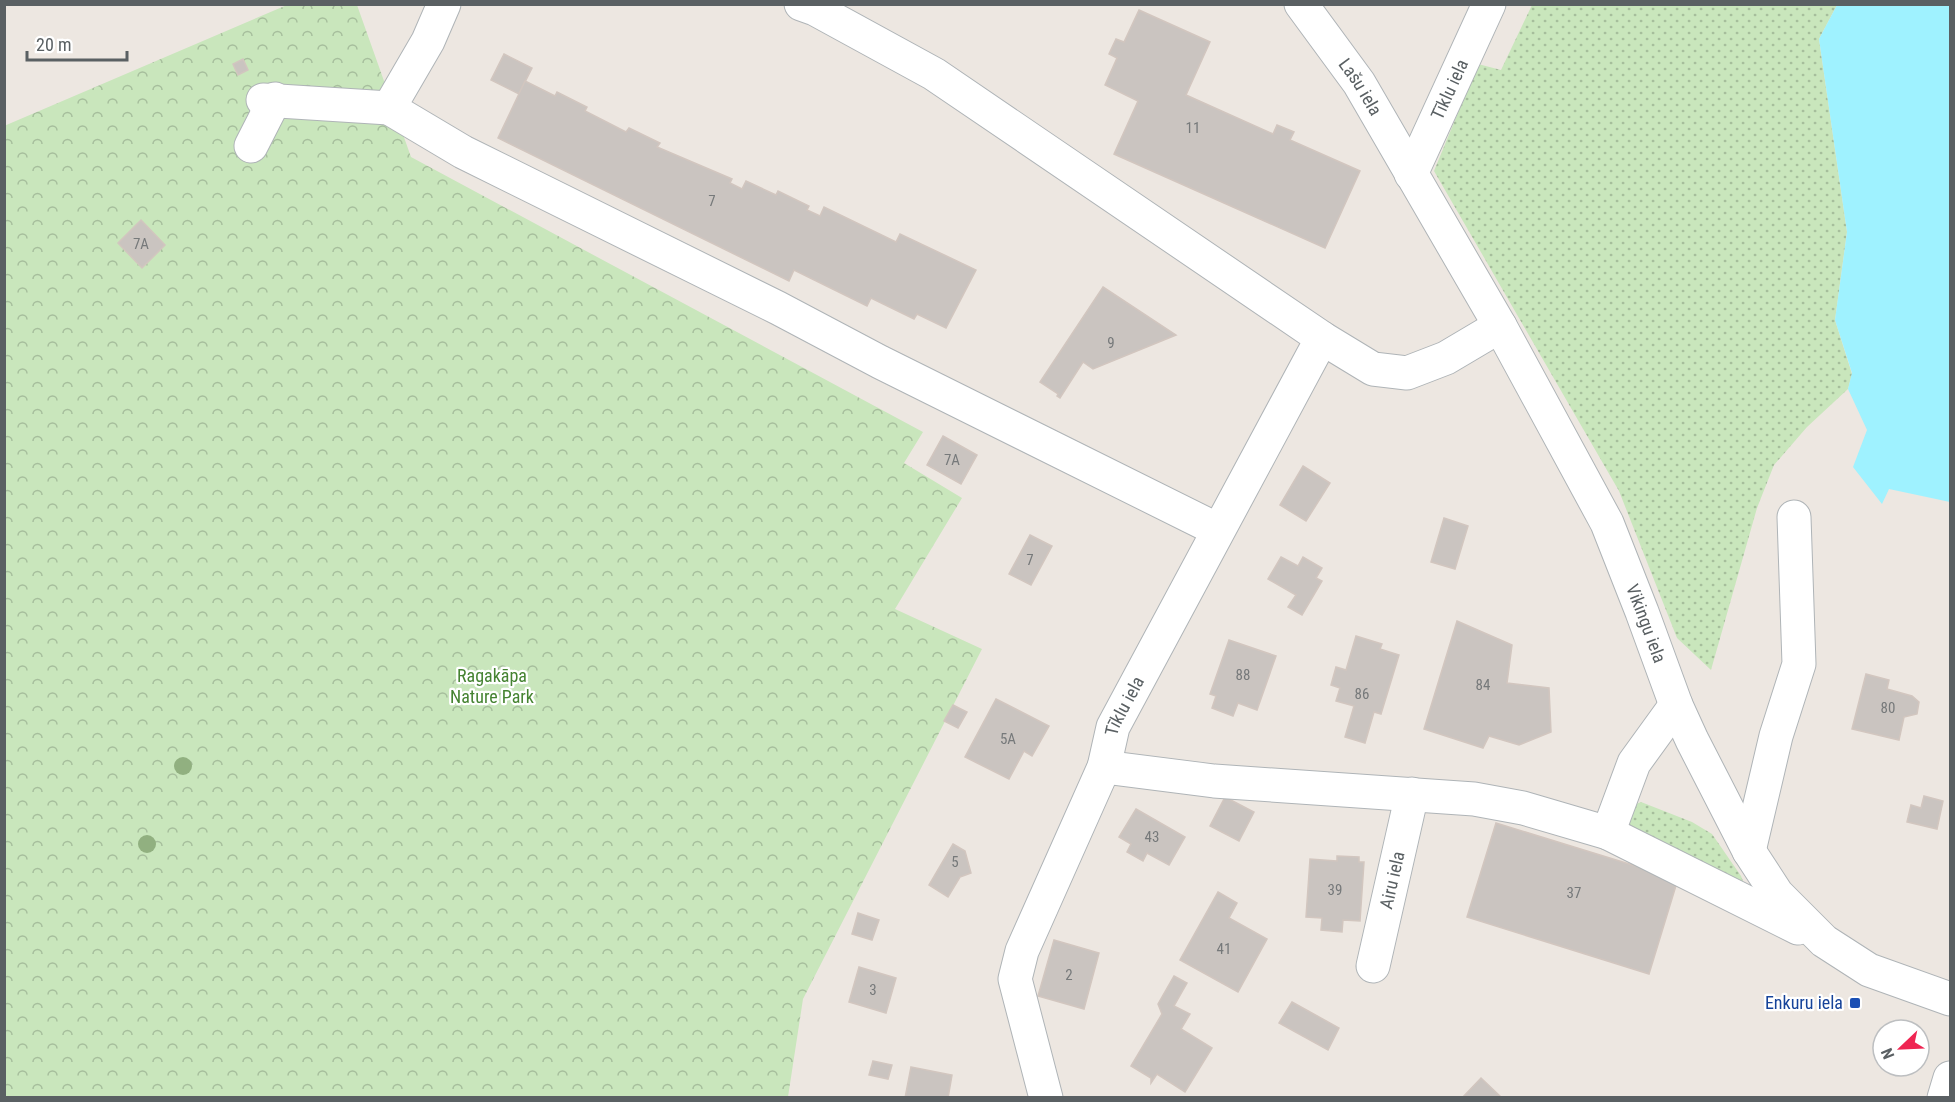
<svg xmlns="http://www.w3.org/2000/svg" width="1955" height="1102" font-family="'Roboto Condensed',sans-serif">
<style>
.grass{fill:url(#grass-dots)}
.forest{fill:url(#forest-crowns)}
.water{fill:#9ff2ff}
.building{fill:#cac4c0;stroke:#d2c6bf;stroke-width:1.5}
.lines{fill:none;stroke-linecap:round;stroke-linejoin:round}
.minor-casing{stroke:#afb4b7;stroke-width:35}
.minor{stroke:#fff;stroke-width:33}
.tree{fill:#91b080}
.transit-dot{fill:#1a4fb4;stroke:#fff;stroke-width:2}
.labels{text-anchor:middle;stroke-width:4.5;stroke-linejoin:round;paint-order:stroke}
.number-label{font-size:15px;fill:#76797a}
.street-label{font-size:18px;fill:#5a6063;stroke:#fff}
.park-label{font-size:18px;fill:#458331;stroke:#fff}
.transit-label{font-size:18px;fill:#164399;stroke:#fff;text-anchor:end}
</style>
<defs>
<pattern id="grass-dots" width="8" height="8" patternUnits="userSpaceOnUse" patternTransform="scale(1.5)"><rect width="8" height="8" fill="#c9e6bc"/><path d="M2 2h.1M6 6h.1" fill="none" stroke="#a6be9c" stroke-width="1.8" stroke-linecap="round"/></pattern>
<pattern id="forest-crowns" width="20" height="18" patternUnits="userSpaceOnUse" patternTransform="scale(1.5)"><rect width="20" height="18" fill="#c9e6bc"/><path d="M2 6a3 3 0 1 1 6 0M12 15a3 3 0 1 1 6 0" fill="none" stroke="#a6be9c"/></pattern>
</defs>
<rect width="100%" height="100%" fill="#ede7e1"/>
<g class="grass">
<path d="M1532 5H1837L1819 39 1847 232 1835 320 1852 374 1848 389 1807 427 1774 465 1757 508 1711 670 1677 638 1619 491 1434 171 1478 64 1501 70Z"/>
<path d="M1641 802 1692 822 1712 834 1741 876 1743 881 1735 884 1633 831 1627 823 1631 806Z"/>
</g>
<path class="forest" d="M287 5H357L411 157 923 432 904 463 962 498 895 609 982 649 803 999 788 1097H5L4 126Z"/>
<path class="water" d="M1837 5H1950V502L1889 489 1882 504 1853 467 1867 430 1848 389 1852 373 1835 320 1847 232 1819 39Z"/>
<g class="building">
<path d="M1139 10 1210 42 1186 95 1273 134 1277 125 1294 132 1290 140 1360 171 1325 248 1114 154 1138 101 1105 85 1117 58 1109 54 1116 39 1124 42Z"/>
<path d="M504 54 532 68 519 94 491 80Z"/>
<path d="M243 59 248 70 238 75 233 64Z"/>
<path d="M525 81 555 96 557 92 587 107 585 111 626 132 629 128 660 143 657 147 732 179 730 183 742 189 746 181 776 195 778 191 809 206 807 210 820 216 824 207 896 242 900 234 976 270 946 328 917 314 914 319 871 298 867 306 794 270 789 281 498 138Z"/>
<path d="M141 220 165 245 142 268 118 243Z"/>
<path d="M1103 287 1176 335 1093 369 1083 362 1060 398 1057 396 1058 394 1040 382Z"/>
<path d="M943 436 977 455 961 484 927 465Z"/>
<path d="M1303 466 1330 483 1306 521 1280 505Z"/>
<path d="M1444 518 1468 526 1455 569 1431 562Z"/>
<path d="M1030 535 1052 546 1031 585 1009 574Z"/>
<path d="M1281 557 1298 566 1303 557 1322 568 1316 578 1322 581 1302 615 1288 607 1296 595 1268 579Z"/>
<path d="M1457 621 1512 645 1507 683 1549 688 1551 732 1519 745 1489 736 1483 748 1424 729Z"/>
<path d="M1356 636 1382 644 1380 649 1399 655 1381 714 1374 712 1365 743 1345 737 1354 706 1336 701 1340 688 1331 685 1336 667 1346 670Z"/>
<path d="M1229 640 1276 656 1257 710 1238 703 1233 716 1212 708 1216 696 1210 694Z"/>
<path d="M1866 674 1889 680 1887 689 1912 696 1919 702 1917 714 1904 717 1899 740 1852 729Z"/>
<path d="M996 699 1049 726 1032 756 1024 751 1009 779 965 757Z"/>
<path d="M953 705 967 712 958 728 944 721Z"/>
<path d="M1924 796 1943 801 1937 829 1907 822 1911 805 1921 808Z"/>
<path d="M1225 797 1254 812 1239 841 1210 826Z"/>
<path d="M1136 809 1185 837 1169 865 1147 853 1143 861 1127 852 1131 844 1119 837Z"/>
<path d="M1496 823 1678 879 1649 974 1467 917Z"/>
<path d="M953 844 965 851 971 873 960 877 948 897 929 885Z"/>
<path d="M1337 856 1359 857V862H1364L1360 921 1343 920 1342 932 1321 930 1322 918 1306 917 1310 859 1337 861Z"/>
<path d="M1218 892 1237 903 1229 918 1267 939 1238 992 1180 960Z"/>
<path d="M858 913 879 920 872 940 852 934Z"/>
<path d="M1054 940 1099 953 1084 1009 1038 996Z"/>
<path d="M859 967 896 978 886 1013 849 1002Z"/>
<path d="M1174 976 1187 983 1174 1006 1190 1014 1181 1029 1212 1048 1185 1092 1157 1074 1151 1083V1078L1131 1066 1162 1014 1158 1004Z"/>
<path d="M1292 1002 1339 1028 1328 1050 1279 1023Z"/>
<path d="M873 1061 892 1065 888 1079 869 1075Z"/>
<path d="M911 1067 952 1075 948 1098H905Z"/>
<path d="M1481 1078 1502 1098H1462Z"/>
</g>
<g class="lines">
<defs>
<g id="minor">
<path d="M444 4 428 41 389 108 463 152 778 308 880 362 1218 530"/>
<path d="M801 4 815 9 934 74 1322 338 1373 369 1407 373 1446 358 1500 326"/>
<path id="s1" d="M1301 4 1359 83 1500 326 1607 523 1642 612 1676 705 1692 740 1749 851 1777 894 1824 941 1869 970 1950 999"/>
<path d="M263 100 389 108"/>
<path d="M251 146 275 99"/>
<path id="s2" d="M1411 174 1489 4"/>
<path d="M1104 767 1214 781 1474 799 1523 808 1608 833 1798 928"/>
<path d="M1608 833 1634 763 1676 705"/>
<path d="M1749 851 1776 736 1799 664 1794 517"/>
<path id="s3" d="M1373 966 1412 794"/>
<path id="s4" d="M1046 1098 1015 979 1022 951 1104 767 1113 727 1322 338"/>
<path d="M1944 1098 1950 1078"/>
</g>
</defs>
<use href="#minor" class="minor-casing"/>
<use href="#minor" class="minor"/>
</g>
<g class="tree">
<circle cx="183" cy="766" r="9"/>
<circle cx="147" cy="844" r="9"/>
</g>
<rect class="transit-dot" x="1849" y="997" width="12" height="12" rx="3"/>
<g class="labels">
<g class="number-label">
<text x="1193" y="133">11</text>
<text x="712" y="206">7</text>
<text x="141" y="249">7A</text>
<text x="1111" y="348">9</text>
<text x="952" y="465">7A</text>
<text x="1030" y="565">7</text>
<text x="1243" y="680">88</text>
<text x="1483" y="690">84</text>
<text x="1362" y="699">86</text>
<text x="1888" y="713">80</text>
<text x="1008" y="744">5A</text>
<text x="1152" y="842">43</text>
<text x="955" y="867">5</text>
<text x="1335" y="895">39</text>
<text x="1574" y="898">37</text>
<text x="1224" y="954">41</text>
<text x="1069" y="980">2</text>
<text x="873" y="995">3</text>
</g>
<g class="street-label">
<text dy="6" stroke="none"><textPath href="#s1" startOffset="102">Lašu iela</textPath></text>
<text dy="6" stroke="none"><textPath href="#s2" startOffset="93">Tīklu iela</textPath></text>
<text dy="6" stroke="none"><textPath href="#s1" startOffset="711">Vikingu iela</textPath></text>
<text dy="6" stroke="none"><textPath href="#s4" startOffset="418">Tīklu iela</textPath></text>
<text dy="6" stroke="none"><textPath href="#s3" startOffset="88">Airu iela</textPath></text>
</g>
<g class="park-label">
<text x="492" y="682">Ragakāpa<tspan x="492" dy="21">Nature Park</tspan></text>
</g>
<g class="transit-label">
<text x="1843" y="1009">Enkuru iela</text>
</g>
</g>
<rect width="1955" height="1102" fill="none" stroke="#5a6063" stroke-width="12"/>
<g transform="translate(1901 1048) rotate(247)"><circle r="28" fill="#ffffff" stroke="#bdbfc1" stroke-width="1.5"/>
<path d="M0-4.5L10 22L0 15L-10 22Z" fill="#ef2552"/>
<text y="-9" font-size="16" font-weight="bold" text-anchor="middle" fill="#5a6063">N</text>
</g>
<path d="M27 51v9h100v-9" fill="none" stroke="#5a6063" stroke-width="3"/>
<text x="36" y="51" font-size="18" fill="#5a6063" stroke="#ffffff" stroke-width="4.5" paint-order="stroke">20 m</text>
</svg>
